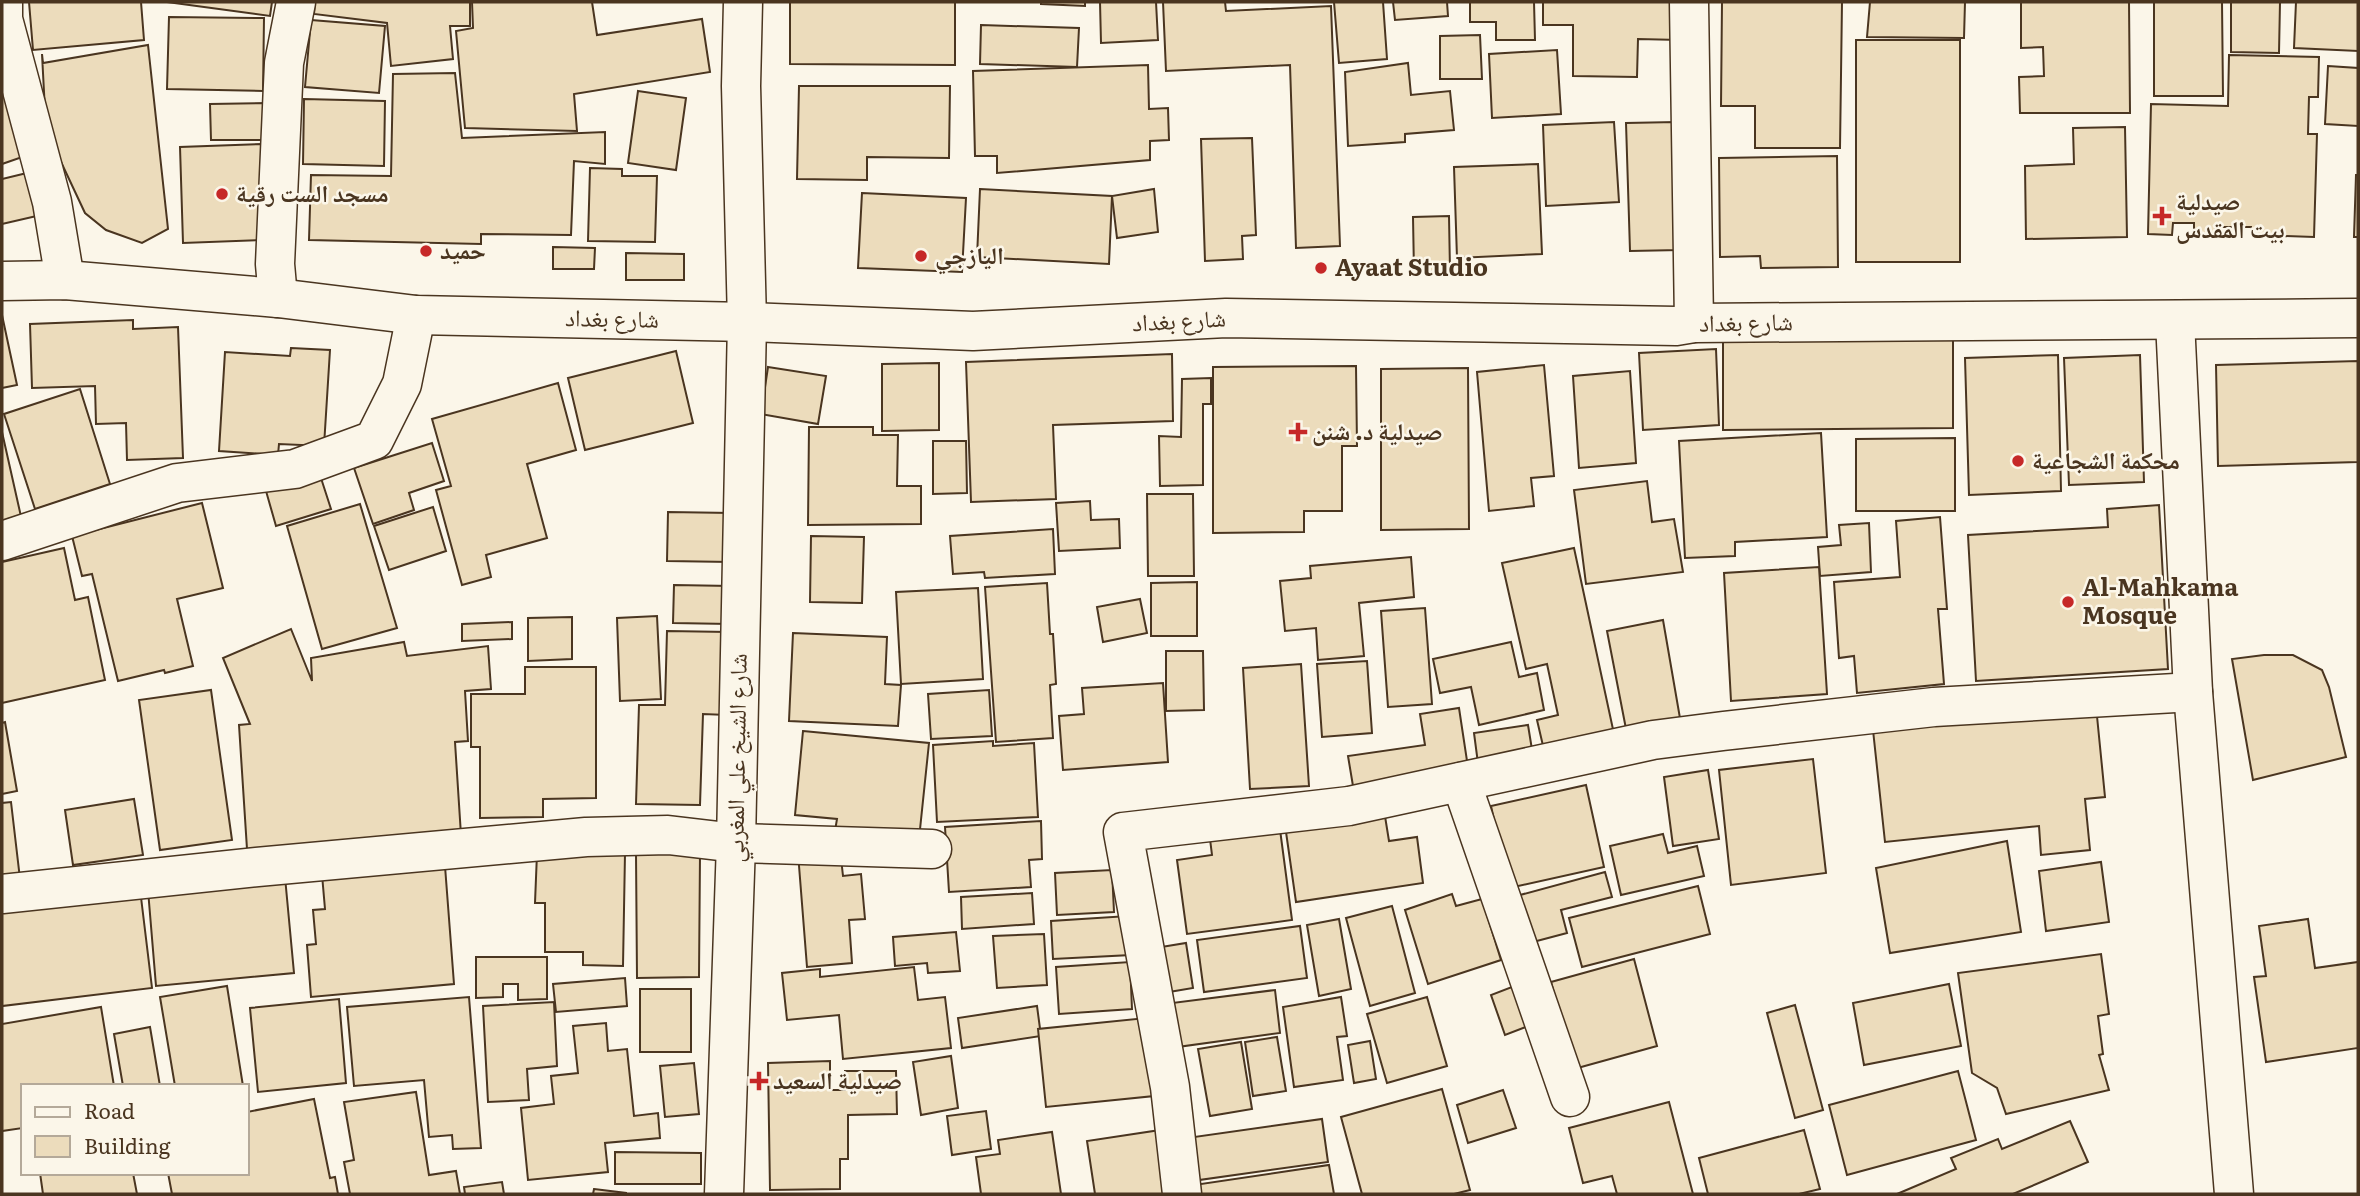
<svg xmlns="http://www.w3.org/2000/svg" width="2360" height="1196" font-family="Literata,'Noto Naskh Arabic',serif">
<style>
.building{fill:#ecdcbc;stroke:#4a3520;stroke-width:2}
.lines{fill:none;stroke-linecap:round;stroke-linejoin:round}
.minor-casing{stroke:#4a3520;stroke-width:41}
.major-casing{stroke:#4a3520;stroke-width:41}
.minor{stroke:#fbf6e9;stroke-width:38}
.major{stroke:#fbf6e9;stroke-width:38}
.poi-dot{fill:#c62828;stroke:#fbf6e9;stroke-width:2.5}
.labels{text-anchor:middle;stroke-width:5;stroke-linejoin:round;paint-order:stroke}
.poi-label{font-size:24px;font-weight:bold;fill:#4a3520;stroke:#fbf6e9;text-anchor:start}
.street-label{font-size:24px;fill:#4a3520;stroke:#fbf6e9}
</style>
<rect width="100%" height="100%" fill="#fbf6e9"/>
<g class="building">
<path d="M29 2H141L144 40 33 50Z"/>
<path d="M167 2H272L270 16Z"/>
<path d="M315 2H470V26H450L453 59 391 66 387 23 314 14Z"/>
<path d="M472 2H592L597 35 702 19 710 72 574 94 577 131 465 128 456 31 473 28Z"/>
<path d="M790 2H955V65L790 64Z"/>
<path d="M1041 2H1085V6L1041 4Z"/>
<path d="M1100 2H1156L1158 40 1101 43Z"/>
<path d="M1163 2H1225L1226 11 1331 6 1340 246 1296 248 1290 65 1166 71Z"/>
<path d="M1334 2H1383L1387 59 1339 63Z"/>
<path d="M1393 2H1447L1448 16 1395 20Z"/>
<path d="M1470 2H1534L1535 40H1496V22H1470Z"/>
<path d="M1543 2H1681L1680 40 1638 39 1637 77 1573 76V25H1543Z"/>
<path d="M1722 2H1842L1840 148H1755V106H1721Z"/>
<path d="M1870 2H1965L1964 38 1867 37Z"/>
<path d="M2021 2H2129L2130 113H2020L2019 77 2044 76 2043 47 2021 48Z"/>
<path d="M2154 2H2222L2223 96H2154Z"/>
<path d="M2231 2H2280L2279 53 2231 52Z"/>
<path d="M2296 2H2358V51L2294 48Z"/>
<path d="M169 17 264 18 263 91 167 89Z"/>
<path d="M311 20 385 26 379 93 305 87Z"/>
<path d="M981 25 1079 28 1077 67 980 64Z"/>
<path d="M1480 35 1482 79H1440V36Z"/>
<rect x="1856" y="40" width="104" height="222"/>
<path d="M148 45 168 229 142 243 106 230 85 213 46 130 42 54 43 63Z"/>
<path d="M1557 50 1561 114 1492 118 1489 54Z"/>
<path d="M2229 55 2319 57 2318 97H2309L2308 134H2317L2314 237 2251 235V227H2215V236L2194 235V223H2173L2172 235 2148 234 2151 104 2228 106Z"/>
<path d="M1408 63 1411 95 1450 91 1454 130 1405 134V142L1348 146 1345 72Z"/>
<path d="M1148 65 1149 109 1168 108 1169 140 1150 141V160L997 173V156H975L973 71Z"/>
<path d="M2328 66 2358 68V126L2325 124Z"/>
<path d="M455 73 462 138 605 132V164L574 161 571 235 481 234V244L309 240 311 175 391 176 393 74Z"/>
<path d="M2 86 31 154 2 164Z"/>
<path d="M799 86H950L949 158 867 157V180L797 179Z"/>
<path d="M638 91 686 98 676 170 628 163Z"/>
<path d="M304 99 385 101 384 166 303 164Z"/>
<path d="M266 103V140H211L210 104Z"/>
<path d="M1614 122 1619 202 1546 206 1543 125Z"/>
<path d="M1676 122 1680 250 1630 251 1626 123Z"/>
<path d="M2125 127 2127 237 2026 239 2025 166 2074 164 2073 128Z"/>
<path d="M1252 138 1256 235 1242 236 1243 259 1205 261 1201 139Z"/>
<path d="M261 144 264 240 183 243 180 147Z"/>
<path d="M1837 156 1838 267 1761 268 1760 256 1720 257 1719 158Z"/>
<path d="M1538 164 1542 254 1457 258 1454 167Z"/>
<path d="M590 168 622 169V176H657L655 242 588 241Z"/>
<path d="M31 172 41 215 2 224V179Z"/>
<path d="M2356 175H2358V237H2354Z"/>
<path d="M980 189 1112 196 1109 264 977 257Z"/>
<path d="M1154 189 1158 232 1117 238 1112 196Z"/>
<path d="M862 193 966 198 962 272 858 268Z"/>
<path d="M1449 216 1450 271 1414 272 1413 217Z"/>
<path d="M553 247 595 248 594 269H553Z"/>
<path d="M626 253 684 254V280H626Z"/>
<path d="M2 315 17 385 2 388Z"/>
<path d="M133 320V329L178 327 183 458 127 460 126 423 96 424 95 386 32 388 30 324Z"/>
<path d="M1953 338V428L1723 430V340Z"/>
<path d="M291 348 330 350 324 446 279 444 278 455 219 451 225 352 290 356Z"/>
<path d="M1716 349 1719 425 1643 430 1639 353Z"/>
<path d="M676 351 693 423 585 450 568 378Z"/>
<path d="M1172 354 1173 421 1053 425 1056 499 971 502 966 362Z"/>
<path d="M2058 355 2061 491 1969 495 1965 358Z"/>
<path d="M2140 355 2144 482 2069 485 2064 358Z"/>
<path d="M2358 361V462L2218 466 2216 365Z"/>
<path d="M939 363V430L882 431V364Z"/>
<path d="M1544 365 1554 476 1531 478 1534 506 1489 511 1477 372Z"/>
<path d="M1356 366 1357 446H1342V511H1304V532L1213 533V367Z"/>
<path d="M768 367 826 376 818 424 761 414Z"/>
<path d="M1468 368 1469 529 1381 530V369Z"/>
<path d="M1630 371 1636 463 1579 468 1573 376Z"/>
<path d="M1211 378V404H1203V485L1160 486 1159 436 1181 437 1182 379Z"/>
<path d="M558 383 576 450 527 464 547 538 486 555 491 577 462 585 436 490 451 486 432 419Z"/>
<path d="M80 389 110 484 35 509 4 414Z"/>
<path d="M809 427H873V435H898L897 486H921V524L808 525Z"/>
<path d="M2 432 22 521 2 526Z"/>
<path d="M1821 433 1827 537 1735 542V556L1685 558 1679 441Z"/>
<path d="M1955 438V511H1856V439Z"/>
<path d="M933 441H966L967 493 933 494Z"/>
<path d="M432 443 444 481 409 493 414 510 373 524 354 468Z"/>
<path d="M320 475 331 509 276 526 266 491Z"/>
<path d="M1647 481 1652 522 1674 519 1683 572 1586 584 1574 490Z"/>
<path d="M1147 494H1193L1194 576H1148Z"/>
<path d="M1090 501 1091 520 1119 519 1120 548 1059 551 1056 503Z"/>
<path d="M202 503 223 588 177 599 193 666 165 673 164 670 118 681 92 574 82 576 72 536Z"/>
<path d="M360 504 397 628 322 649 287 526Z"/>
<path d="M2159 505 2168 669 1976 681 1968 535 2108 527 2107 509Z"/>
<path d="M433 507 446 551 389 570 374 526Z"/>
<path d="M668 512 732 513 731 562 667 561Z"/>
<path d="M1940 517 1947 609H1938L1944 684 1857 693 1854 656 1839 658 1834 582 1900 577 1896 521Z"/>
<path d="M1869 523 1871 572 1820 576 1818 547 1841 545 1839 525Z"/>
<path d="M1053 529 1055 574 985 578 984 572 953 574 950 536Z"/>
<path d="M811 536 864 537 862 603 810 602Z"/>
<path d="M64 548 75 600 88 597 105 680 2 703V562Z"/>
<path d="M1574 548 1614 734 1544 750 1537 720 1558 715 1547 664 1526 669 1502 563Z"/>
<path d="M1411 557 1414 597 1359 603 1364 656 1318 660 1316 628 1285 631 1280 581 1311 578 1310 566Z"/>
<path d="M1819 567 1827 694 1731 701 1724 573Z"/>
<path d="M1197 582V636H1151V583Z"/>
<path d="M1047 583 1050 634H1053L1056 684 1050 685 1053 738 996 742 985 587Z"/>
<path d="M674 585 731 586 730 624 673 623Z"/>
<path d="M978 588 983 679 901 684 896 592Z"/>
<path d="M1140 599 1147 633 1103 642 1097 607Z"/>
<path d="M1425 608 1432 704 1388 707 1381 611Z"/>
<path d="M657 616 661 699 620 701 617 618Z"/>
<path d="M572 617V659L528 661V618Z"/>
<path d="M1663 620 1681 724 1627 734 1607 631Z"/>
<path d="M512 622V639L462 641V624Z"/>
<path d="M291 629 312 681 311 658 404 642 407 656 488 646 491 689 465 691 468 741 455 742 461 835 247 849 239 725 250 724 223 658Z"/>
<path d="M667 631 729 632 727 715 703 714 700 805 636 804 639 705H665Z"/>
<path d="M793 633 887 637 885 684 901 685 898 726 789 721Z"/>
<path d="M1511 642 1519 677 1537 673 1544 710 1479 725 1471 687 1440 693 1433 659Z"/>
<path d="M1166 651H1203L1204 710 1166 711Z"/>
<path d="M2264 655H2293L2322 670 2329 687 2346 757 2253 780 2232 659Z"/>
<path d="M1367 661 1372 733 1322 737 1317 664Z"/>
<path d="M1301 664 1309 786 1250 789 1243 668Z"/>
<path d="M525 667H596V798L543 799V817L480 818V747H471V694H525Z"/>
<path d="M1163 683 1168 762 1063 770 1059 716 1084 714 1082 688Z"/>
<path d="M211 690 232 840 160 850 139 700Z"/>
<path d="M989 690 992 736 931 739 928 694Z"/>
<path d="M2096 706 2105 797 2085 799 2090 850 2041 855 2039 826 1885 842 1873 730Z"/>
<path d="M1459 708 1469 774 1354 792 1348 756 1425 745 1420 714Z"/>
<path d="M5 722 17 791 2 794V723Z"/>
<path d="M1528 725 1534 762 1479 771 1474 733Z"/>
<path d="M803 731 929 743 919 839 835 831 837 819 795 815Z"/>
<path d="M993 741V746L1034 743 1038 817 937 822 933 745Z"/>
<path d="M1813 759 1826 873 1731 885 1719 770Z"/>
<path d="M1708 770 1719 839 1673 846 1664 777Z"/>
<path d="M1586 785 1604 867 1509 888 1491 806Z"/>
<path d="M134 799 143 855 73 865 65 810Z"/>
<path d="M11 802 20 879 2 882V803Z"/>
<path d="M1384 810 1389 841 1417 837 1423 883 1296 902 1285 825Z"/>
<path d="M1041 821 1042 859 1029 860 1031 887 949 892 945 827Z"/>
<path d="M1279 822 1292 920 1187 934 1177 860 1212 855 1209 831Z"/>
<path d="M1663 834 1668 853 1697 846 1704 876 1621 895 1610 846Z"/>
<path d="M2007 841 2021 932 1890 953 1876 868Z"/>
<path d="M840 849 843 876 861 874 865 919 849 920 852 963 807 967 798 853Z"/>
<path d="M444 853 454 984 311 997 307 945 316 944 313 910 325 909 321 863Z"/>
<path d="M537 853H625L623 966 583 965V952H545V903H535Z"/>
<path d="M636 854H700L699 977 637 978Z"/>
<path d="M2101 862 2109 922 2046 931 2039 871Z"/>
<path d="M1112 870 1114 912 1057 915 1055 873Z"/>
<path d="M1605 872 1612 897 1561 910 1567 933 1533 942 1520 895Z"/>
<path d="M285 877 294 973 156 986 148 890Z"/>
<path d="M1698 886 1710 934 1582 967 1569 918Z"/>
<path d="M140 889 152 988 2 1006V906Z"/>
<path d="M1032 893 1034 924 962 929 961 897Z"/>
<path d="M1452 894 1456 906 1482 899 1501 960 1428 984 1405 910Z"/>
<path d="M1392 906 1415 993 1370 1006 1346 918Z"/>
<path d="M1128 916 1131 955 1053 959 1051 921Z"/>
<path d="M1339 919 1351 989 1319 996 1307 925Z"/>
<path d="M2308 919 2315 968 2358 962V1048L2266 1062 2254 977 2266 976 2259 926Z"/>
<path d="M1300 926 1307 978 1204 992 1197 940Z"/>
<path d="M956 932 960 971 928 973 927 963 895 966 893 937Z"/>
<path d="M1044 934 1047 985 997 988 993 936Z"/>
<path d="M1186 943 1193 988 1157 994 1149 949Z"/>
<path d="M2101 954 2109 1014 2098 1016 2103 1054 2099 1055 2109 1090 2006 1114 1997 1088 1972 1073 1958 973Z"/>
<path d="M476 957H547V999L518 1000V984H503V997L476 998Z"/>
<path d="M1634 959 1657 1046 1574 1069 1551 982Z"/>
<path d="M1130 962 1132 1009 1059 1014 1056 967Z"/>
<path d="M914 967 918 1000 945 997 951 1048 843 1059 839 1015 787 1020 782 973 820 969V977Z"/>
<path d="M625 978 627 1006 556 1012 553 984Z"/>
<path d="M1949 984 1961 1046 1864 1065 1853 1003Z"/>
<path d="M1517 985 1531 1025 1505 1035 1491 995Z"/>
<path d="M227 986 243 1086H175L160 997Z"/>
<rect x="640" y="989" width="51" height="63"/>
<path d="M1275 990 1280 1033 1170 1048 1164 1004Z"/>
<path d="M469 997 481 1148 453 1149 452 1135 429 1137 424 1080 354 1086 347 1007Z"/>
<path d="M1341 997 1347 1036 1337 1037 1343 1080 1294 1087 1283 1007Z"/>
<path d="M1427 997 1447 1066 1387 1083 1367 1014Z"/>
<path d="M339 999 346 1083 258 1092 250 1008Z"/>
<path d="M554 1002 557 1066 527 1069 529 1100 488 1102 483 1006Z"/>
<path d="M1795 1005 1823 1110 1795 1118 1767 1013Z"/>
<path d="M1037 1006 1041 1036 962 1048 958 1018Z"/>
<path d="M101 1007 114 1086H23V1128L2 1131V1024Z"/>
<path d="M1146 1018 1154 1096 1046 1107 1038 1029Z"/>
<path d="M606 1023 608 1051 627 1049 634 1116 658 1113 660 1138 605 1143 608 1172 528 1180 521 1108 554 1104 551 1076 578 1073 573 1026Z"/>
<path d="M150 1027 160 1086H123L114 1034Z"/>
<path d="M1277 1037 1286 1091 1253 1096 1245 1042Z"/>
<path d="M1370 1041 1376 1079 1354 1083 1348 1045Z"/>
<path d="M1241 1042 1252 1109 1210 1116 1198 1049Z"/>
<path d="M951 1056 958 1108 921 1115 913 1062Z"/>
<path d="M830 1061V1090H845V1071H896L897 1114 848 1115V1159H840V1189L770 1190 768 1063Z"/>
<path d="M694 1063 699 1114 665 1117 660 1066Z"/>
<path d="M1958 1071 1976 1140 1847 1175 1829 1105Z"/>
<path d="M1442 1089 1470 1190 1454 1194H1362L1341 1117Z"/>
<path d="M1503 1090 1516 1128 1468 1143 1457 1105Z"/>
<path d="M416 1092 429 1175 456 1171 460 1194H350L344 1162 354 1160 344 1102Z"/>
<path d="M314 1099 330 1178 335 1177 338 1194H172L168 1173H247V1112Z"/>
<path d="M1669 1102 1693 1194H1617L1612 1176 1583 1183 1569 1128Z"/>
<path d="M986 1111 991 1149 952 1155 947 1116Z"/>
<path d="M1322 1119 1328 1162 1199 1180 1194 1137Z"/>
<path d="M2070 1121 2088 1162 2013 1194H1897L1956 1169 1951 1158 1998 1139 2002 1149Z"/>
<path d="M1167 1129 1177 1194H1095L1087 1141Z"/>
<path d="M1804 1130 1820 1189 1799 1194H1708L1699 1158Z"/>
<path d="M1052 1132 1061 1194H981L976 1157 1000 1154 998 1140Z"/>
<path d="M615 1152 701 1153V1184H615Z"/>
<path d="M1329 1165 1334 1194H1195L1194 1185Z"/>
<path d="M40 1173H133L137 1194H43Z"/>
<path d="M502 1182 504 1194H465L464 1187Z"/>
<path d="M594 1189 626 1193V1194H593Z"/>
</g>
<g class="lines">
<defs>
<g id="minor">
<path d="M3 2V19L52 202 65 280"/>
<path d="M1689 2 1694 323"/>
<path d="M278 298 275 264 284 63 296 2"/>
<path d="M2175 321 2193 692 2234 1194"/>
<path d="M2 541 177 483 295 469 374 440 402 384 416 315"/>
<path d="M1461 782 1570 1097"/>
<path d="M2 894 257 867 586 837 668 835 736 843 932 849"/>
<path d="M724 1194 736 843 747 322 741 86 743 2"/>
<path d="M1182 1194 1170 1087 1123 832 1349 806 1653 740 1723 731 1934 707 2193 692"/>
</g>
<path id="major" d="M2 281 65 280 278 298 416 315 747 322 973 331 1226 318 1676 326 1694 323C1916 320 2137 321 2358 318"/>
</defs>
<use href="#minor" class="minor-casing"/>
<use href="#major" class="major-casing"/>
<use href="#minor" class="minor"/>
<use href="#major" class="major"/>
</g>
<g class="poi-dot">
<circle cx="222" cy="194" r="7"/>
<path d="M2158.5 205.5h7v7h7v7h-7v7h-7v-7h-7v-7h7z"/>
<circle cx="426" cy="251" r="7"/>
<circle cx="921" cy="256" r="7"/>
<circle cx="1321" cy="268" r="7"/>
<path d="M1294.5 421.5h7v7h7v7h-7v7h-7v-7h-7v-7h7z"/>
<circle cx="2018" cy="461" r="7"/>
<circle cx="2068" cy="602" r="7"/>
<path d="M755.5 1070.5h7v7h7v7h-7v7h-7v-7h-7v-7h7z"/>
</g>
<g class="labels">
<g class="poi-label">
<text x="236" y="202">مسجد الست رقية</text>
<text x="2176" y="210">صيدلية<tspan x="2176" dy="28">بيت المقدس</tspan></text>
<text x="440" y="259">حميد</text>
<text x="935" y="264">اليازجي</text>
<text x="1335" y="276">Ayaat Studio</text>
<text x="1312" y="440">صيدلية د. شنن</text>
<text x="2032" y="469">محكمة الشجاعية</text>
<text x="2082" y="596">Al-Mahkama<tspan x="2082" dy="28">Mosque</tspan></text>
<text x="773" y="1089">صيدلية السعيد</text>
</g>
<g class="street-label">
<text transform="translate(612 319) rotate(1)" y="8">شارع بغداد</text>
<text transform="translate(1179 321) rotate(-3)" y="8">شارع بغداد</text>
<text transform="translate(1746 323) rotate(-1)" y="8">شارع بغداد</text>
<text transform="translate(737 758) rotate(-89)" y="8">شارع الشيخ علي المغربي</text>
</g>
</g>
<rect width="2360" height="1196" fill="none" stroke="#4a3520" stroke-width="7"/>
<rect x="21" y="1084" width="228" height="91" fill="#fbf6e9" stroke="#b4a999" stroke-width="2"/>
<rect x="35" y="1107" width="35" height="10" fill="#fbf6e9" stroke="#b4a999" stroke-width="2"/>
<text x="84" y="1119" font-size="21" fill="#4a3520">Road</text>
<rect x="35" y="1136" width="35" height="21" fill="#ecdcbc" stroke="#b4a999" stroke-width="2"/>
<text x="84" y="1154" font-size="21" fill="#4a3520">Building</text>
</svg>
